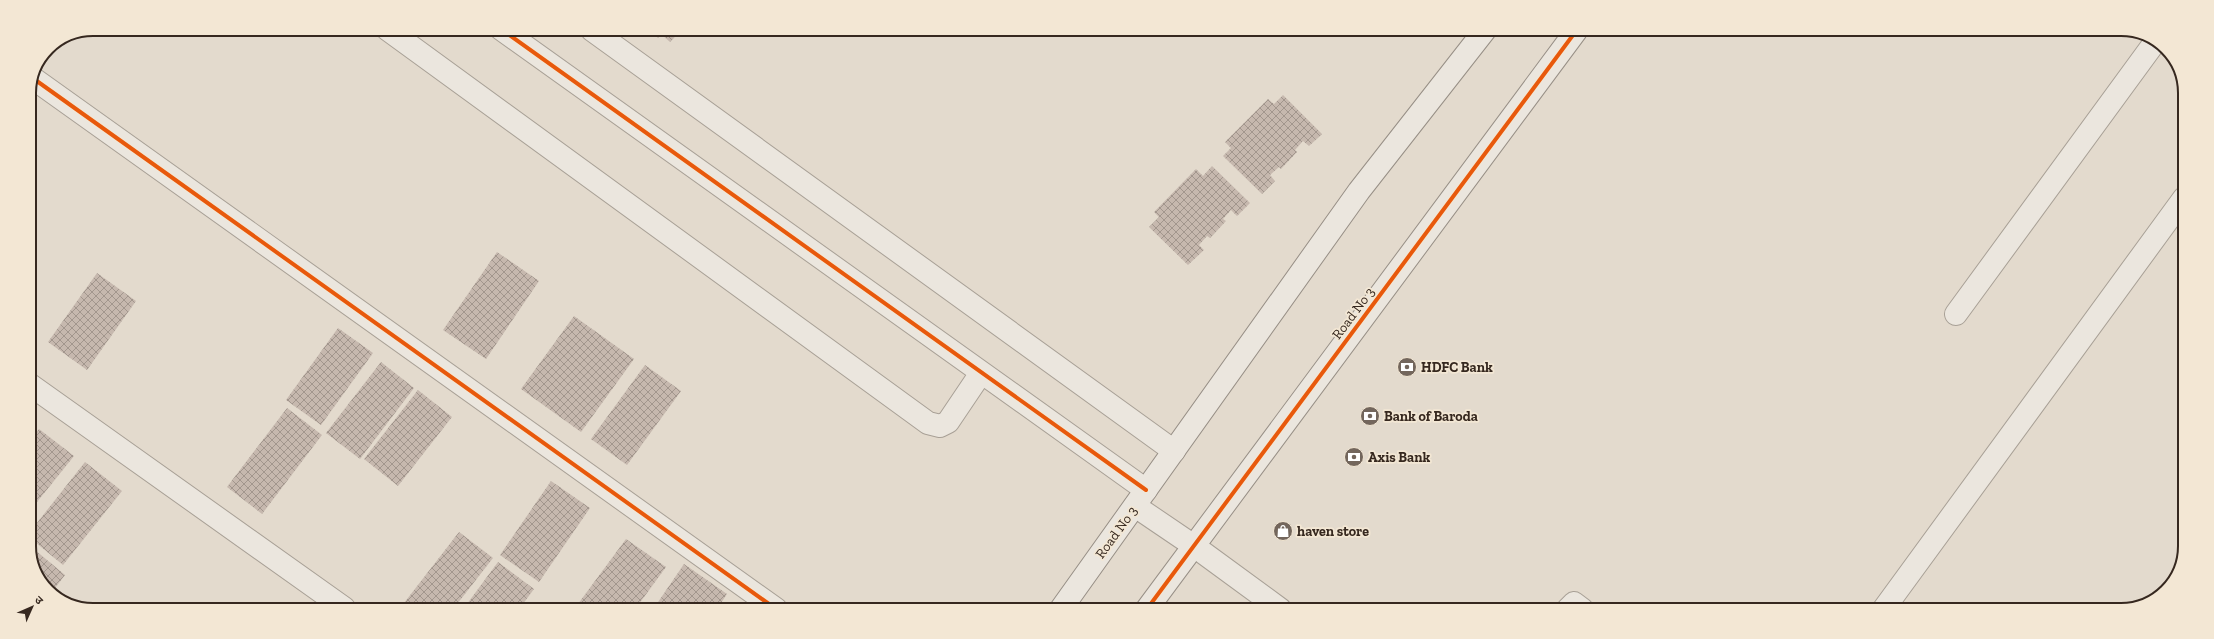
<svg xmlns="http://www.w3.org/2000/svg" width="2214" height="639" font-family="'Zilla Slab','Noto Sans Devanagari',serif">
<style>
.building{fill:url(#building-cross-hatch)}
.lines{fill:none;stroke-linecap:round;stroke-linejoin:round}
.street-casing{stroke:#a8a096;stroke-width:24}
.secondary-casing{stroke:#978f86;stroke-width:24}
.street{stroke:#ebe6de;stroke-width:22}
.secondary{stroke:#ebe6de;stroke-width:22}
.cycleway-casing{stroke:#f3e7d4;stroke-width:6}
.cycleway{stroke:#e8590c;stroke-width:4}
.labels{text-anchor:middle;stroke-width:3.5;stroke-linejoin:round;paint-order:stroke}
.street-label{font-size:14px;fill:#36281f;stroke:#f3e7d4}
.poi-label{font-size:14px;font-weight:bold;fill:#36281f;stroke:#f3e7d4;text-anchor:start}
.rim{fill:none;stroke:#36281f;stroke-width:2}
</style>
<defs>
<pattern id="building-cross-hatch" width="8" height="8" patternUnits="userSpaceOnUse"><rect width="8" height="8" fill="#c6b8ae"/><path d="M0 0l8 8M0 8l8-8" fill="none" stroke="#a2968d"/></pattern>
</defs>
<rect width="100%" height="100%" fill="#e3dacd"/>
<g class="building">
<path d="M648 30H681L670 42 661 34 658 38Z"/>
<path d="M1283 95 1322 134 1309 146 1303 141 1295 150 1297 152 1281 169 1279 167 1270 175 1275 181 1262 194 1223 156 1231 148 1225 142 1268 99 1274 104Z"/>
<path d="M1212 166 1250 203 1237 216 1231 210 1223 219 1226 221 1210 238 1207 236 1199 245 1204 250 1188 265 1149 227 1159 217 1154 212 1196 169 1203 176Z"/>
<path d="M497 252 539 281 486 359 443 330Z"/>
<path d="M97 273 136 301 87 370 48 342Z"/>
<path d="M574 316 634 359 581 432 521 389Z"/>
<path d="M338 328 373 353 321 425 286 400Z"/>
<path d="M381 362 414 388 360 459 326 433Z"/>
<path d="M645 365 681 391 627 465 591 439Z"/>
<path d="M418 390 452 417 398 486 364 459Z"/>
<path d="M287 408 322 435 262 514 227 487Z"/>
<path d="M39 429 74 456 29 512V441Z"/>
<path d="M85 462 122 491 63 565 29 537V533Z"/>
<path d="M551 481 590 508 539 582 500 555Z"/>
<path d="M459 532 493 558 454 608H411L404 603Z"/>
<path d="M626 539 666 567 636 608H575Z"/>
<path d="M35 550 65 575 52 592 45 588 31 555Z"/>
<path d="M498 562 534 589 520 608H464Z"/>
<path d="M684 564 727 594 717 609 654 608Z"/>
</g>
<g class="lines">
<defs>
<g id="street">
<path d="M387 29 928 423 940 426 948 422 981 373"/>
<path d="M501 29 1146 490"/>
<path d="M592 30 1174 451"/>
<path d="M34 79 776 609"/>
<path d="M1956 314 2155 42"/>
<path d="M29 384 344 608"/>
<path d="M1135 506 1194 546 1280 609"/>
<path d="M1568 609 1574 603 1582 609"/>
<path d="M1883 610 2184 198"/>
</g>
<g id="secondary">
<path d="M1061 609 1359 191 1485 30"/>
<path d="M1147 609 1576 31"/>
</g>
</defs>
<use href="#street" class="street-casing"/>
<use href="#secondary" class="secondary-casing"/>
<use href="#street" class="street"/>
<use href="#secondary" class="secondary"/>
<defs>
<g id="cycleway">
<path d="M501 29 1146 490"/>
<path d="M34 79 776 609"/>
<path d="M1147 609 1576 31"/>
</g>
</defs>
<use href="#cycleway" class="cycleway-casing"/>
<use href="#cycleway" class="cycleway"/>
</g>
<defs>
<symbol id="bank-disc" viewBox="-11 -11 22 22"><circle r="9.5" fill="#73665c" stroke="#f3e7d4"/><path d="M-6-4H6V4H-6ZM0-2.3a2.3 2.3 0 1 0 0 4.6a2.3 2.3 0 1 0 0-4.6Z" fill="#fff"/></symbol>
<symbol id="shop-disc" viewBox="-11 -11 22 22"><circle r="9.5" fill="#73665c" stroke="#f3e7d4"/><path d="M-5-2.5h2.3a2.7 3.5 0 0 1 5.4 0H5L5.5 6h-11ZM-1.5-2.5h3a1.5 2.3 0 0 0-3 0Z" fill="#fff"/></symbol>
</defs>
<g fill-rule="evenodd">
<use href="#bank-disc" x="1396" y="356" width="22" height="22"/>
<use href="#bank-disc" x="1359" y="405" width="22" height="22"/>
<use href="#bank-disc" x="1343" y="446" width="22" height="22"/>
<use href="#shop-disc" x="1272" y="520" width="22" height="22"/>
</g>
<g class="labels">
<g class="street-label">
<text transform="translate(1353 313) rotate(-53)" y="5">Road No 3</text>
<text transform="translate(1116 532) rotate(-54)" y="5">Road No 3</text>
</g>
<g class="poi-label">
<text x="1421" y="372">HDFC Bank</text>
<text x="1384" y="421">Bank of Baroda</text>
<text x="1368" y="462">Axis Bank</text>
<text x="1297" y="536">haven store</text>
</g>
</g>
<path d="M0 0H2214V639H0ZM93 36H2121A57 57 0 0 1 2178 93V546A57 57 0 0 1 2121 603H93A57 57 0 0 1 36 546V93A57 57 0 0 1 93 36Z" fill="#f3e7d4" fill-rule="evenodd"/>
<path class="rim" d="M93 36H2121A57 57 0 0 1 2178 93V546A57 57 0 0 1 2121 603H93A57 57 0 0 1 36 546V93A57 57 0 0 1 93 36Z"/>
<g transform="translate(32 607) rotate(45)" stroke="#f3e7d4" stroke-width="3" paint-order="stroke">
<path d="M0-3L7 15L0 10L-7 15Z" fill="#36281f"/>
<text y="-6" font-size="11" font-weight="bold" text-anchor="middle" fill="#36281f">उ</text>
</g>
</svg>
